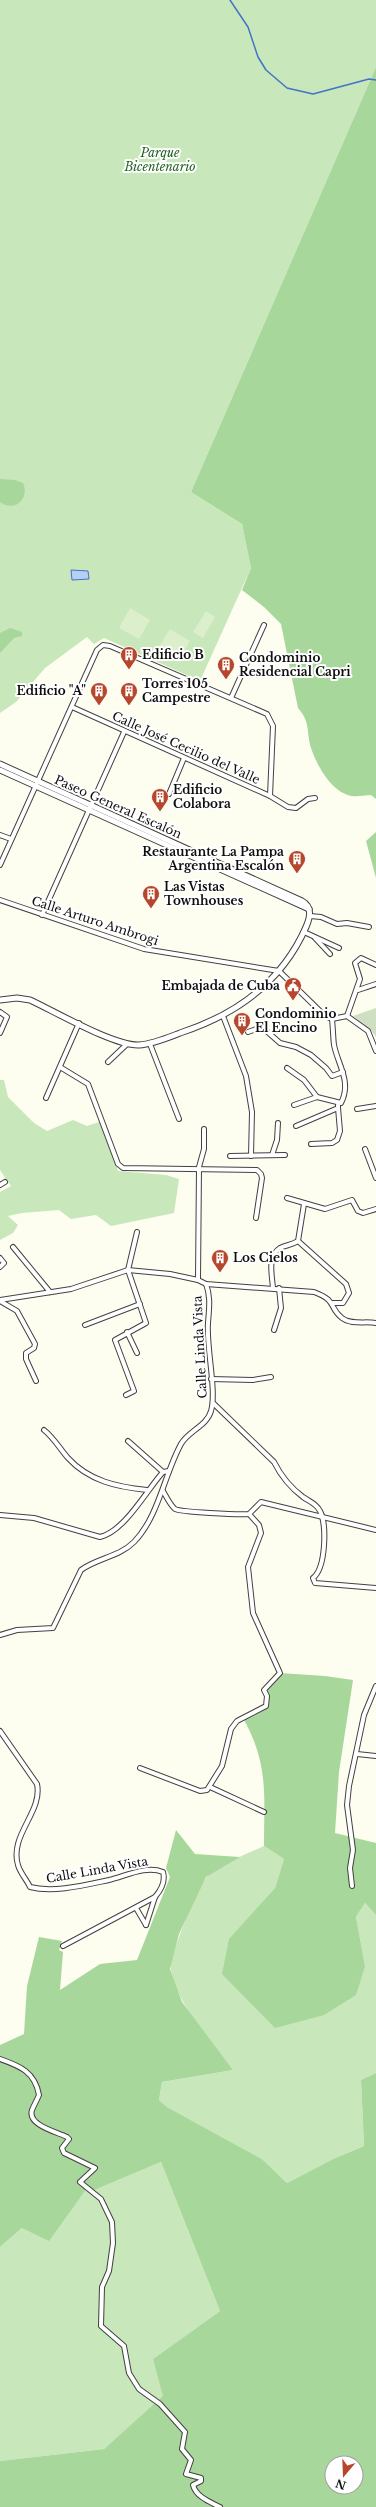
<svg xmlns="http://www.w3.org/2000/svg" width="376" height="2507" font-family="'Libre Baskerville',serif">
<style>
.green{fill:#c8e7bb}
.forest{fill:#a8d79b;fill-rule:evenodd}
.cemetery{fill:#cfdfc2}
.pitch{fill:#dbefcc}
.water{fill:#b7cff3;stroke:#4273c6}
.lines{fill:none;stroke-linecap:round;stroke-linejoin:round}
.stream{stroke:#4273c6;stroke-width:1.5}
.minor-casing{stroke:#414141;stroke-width:6}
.tertiary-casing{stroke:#414141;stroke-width:7}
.minor{stroke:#fff;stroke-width:4}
.tertiary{stroke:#fff;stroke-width:5}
.labels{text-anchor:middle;stroke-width:4;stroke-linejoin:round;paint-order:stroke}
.park-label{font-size:12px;font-style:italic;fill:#226223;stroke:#fff}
.poi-label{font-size:12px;font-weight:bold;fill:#0e0e0e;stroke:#fff;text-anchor:start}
.street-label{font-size:12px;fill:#0e0e0e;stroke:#fff}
</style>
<rect width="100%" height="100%" fill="#fefef0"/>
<g class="green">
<path d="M0 0H376V67L191 492 242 524 251 568 200 681 104 638 94 644 87 637 45 668 16 702 0 713Z"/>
<path d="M0 1080H4L8 1097 34 1123 47 1131 73 1120 87 1126 102 1121 118 1171 166 1175 179 1179 174 1213 111 1226 96 1215 71 1219 59 1210 22 1213 8 1216 18 1225 13 1233 0 1240V1192L11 1186 0 1170Z"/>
<path d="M264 1846 284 1859 275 1888 256 1910 365 1966 356 1917 365 1903 376 1915V2073L361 2080 364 2146 333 2159 287 2183 262 2159 167 2107 159 2100 162 2082 233 2070C211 2040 179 2008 171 1971 168 1958 197 1890 206 1878 213 1867 251 1852 264 1846Z"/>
<path d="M161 2162 220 2311 153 2359 164 2396 104 2449 0 2461V2247L22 2228 87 2187 92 2191Z"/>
</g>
<g class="forest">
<path d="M376 67V799L371 795C365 795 358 797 352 796 332 793 317 766 311 748 306 731 311 723 298 708L281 624 264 607 242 590 251 568 242 524 191 492Z"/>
<path d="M0 479 15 480 23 483C30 498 15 513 0 502Z"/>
<path d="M10 628 22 632V636L14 638 0 653V633Z"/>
<path d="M376 832V878L366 841Z"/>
<path d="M280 1673 325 1676 353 1680 339 1772 335 1833 376 1843V1915L365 1903 356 1917 365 1966 356 1995 324 2015 275 2028 222 1974 229 1939 275 1888 284 1859 264 1846C264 1796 269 1764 243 1718L266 1706 267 1696 264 1690Z"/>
<path d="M176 1830 195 1854 240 1857 206 1877 179 1934 170 1969 182 2002 233 2070 162 2082 159 2100 167 2107 262 2159 287 2183 333 2159 364 2146 361 2080 376 2073V2507H0V2461L104 2449 163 2396 153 2359 220 2311 161 2162 92 2191 87 2188 49 2241 22 2228 0 2247V2045L24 2034 27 1986 39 1937 62 1941 59 1950 63 1952 60 1990 100 1964 137 1960 170 1877 166 1868ZM332 2463H356V2487H332Z"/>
</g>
<path class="cemetery" d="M376 1008V1037L370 1029 353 1016Z"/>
<g class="pitch">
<path d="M130 608 150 620 139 639 119 628Z"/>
<path d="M206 611 215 617 203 638 193 632Z"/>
<path d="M170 629 190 641 178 662 157 650Z"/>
</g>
<path class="water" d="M71 570 88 571 89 579 72 580Z"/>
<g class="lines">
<path class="stream" d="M230 0 248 27 258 57 266 70 287 88 313 94 369 79 376 80"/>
<defs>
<g id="minor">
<path d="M231 698 264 625"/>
<path d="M72 707 270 796 288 807 296 808 308 799 315 798"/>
<path d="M169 794 184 758"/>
<path d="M0 835 11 839"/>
<path d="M0 865 97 650 103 645 110 646 267 714 273 726 270 796"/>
<path d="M0 900 144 949 279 971 325 1016 332 1019 347 1016 368 1031 376 1051"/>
<path d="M42 915 124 732"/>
<path d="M310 916 321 917 337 924 347 923 369 927"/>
<path d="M304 932 339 948"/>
<path d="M315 938 330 954"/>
<path d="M358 990 376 984"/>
<path d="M0 1012 7 1017 0 1033"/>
<path d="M223 1016 246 1076 252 1112 251 1156"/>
<path d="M347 1016 360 979 355 963 361 958 376 965"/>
<path d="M248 1032 262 1027 280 1043 296 1047 311 1055 326 1068 332 1076 343 1072"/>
<path d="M150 1044 179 1119"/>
<path d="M108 1062 127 1044"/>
<path d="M60 1067 88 1084 118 1164 123 1168 257 1170 261 1174 262 1178 256 1218"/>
<path d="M287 1068 304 1080 317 1097"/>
<path d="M46 1098 79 1023"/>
<path d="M294 1105 317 1097 341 1103C352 1082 338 1065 334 1045 333 1037 333 1028 332 1019"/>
<path d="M357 1109 376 1106"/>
<path d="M296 1126 338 1108V1105"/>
<path d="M311 1144 332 1143 337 1140 340 1131 338 1108"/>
<path d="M365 1149 376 1178"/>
<path d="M272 1155 277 1140 278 1123"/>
<path d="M230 1156 285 1155"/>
<path d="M0 1185 5 1182"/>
<path d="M287 1198 325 1209 352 1200 358 1211 363 1213 376 1209"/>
<path d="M298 1241 346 1284 349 1293 343 1303H333"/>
<path d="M13 1247 50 1292"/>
<path d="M0 1258 4 1263 0 1267"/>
<path d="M198 1280 199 1167 204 1149V1129"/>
<path d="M273 1288C272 1275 267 1256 280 1248 286 1245 292 1245 298 1241L304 1204"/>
<path d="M0 1300 71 1289 128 1270 170 1274 198 1280 206 1284 314 1292C338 1301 328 1307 342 1318 351 1325 366 1321 376 1323"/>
<path d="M0 1301 17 1311 35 1344 34 1348 26 1353V1359L36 1381"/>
<path d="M85 1325 140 1304"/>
<path d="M274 1330 281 1308 279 1288"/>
<path d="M127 1332 137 1353"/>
<path d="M211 1379 253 1380 271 1377"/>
<path d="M126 1395 134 1391 115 1340 146 1323 128 1270 137 1232"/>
<path d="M213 1403 274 1462C281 1476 291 1488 303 1497 310 1502 316 1503 320 1511 327 1524 326 1568 313 1578L315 1583 376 1588"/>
<path d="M44 1430C54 1438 60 1449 68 1458 89 1481 117 1487 147 1490"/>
<path d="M128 1441 163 1472"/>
<path d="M163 1491C166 1496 170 1505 175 1509 180 1512 239 1515 249 1514L261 1502 376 1530"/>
<path d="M0 1515 34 1518 100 1537C125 1531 146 1491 163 1472L169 1471"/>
<path d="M0 1635 17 1630 53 1628 81 1570C97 1558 119 1557 134 1542 159 1516 164 1475 181 1444 188 1431 207 1426 211 1411 217 1391 206 1347 208 1323 209 1309 211 1297 206 1284"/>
<path d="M0 1731 37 1784C43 1812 9 1835 18 1865 20 1873 27 1880 30 1887 54 1893 85 1885 109 1880 126 1876 146 1865 163 1872 166 1882 161 1890 155 1897L63 1946"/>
<path d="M357 1754 376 1756"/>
<path d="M140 1768 200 1791 207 1790 222 1766 231 1729 237 1721 266 1706 267 1696 264 1690 280 1673 253 1613 248 1567 261 1533 259 1525 249 1514"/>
<path d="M210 1787 264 1812"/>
<path d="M352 1886 350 1868 353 1850 347 1805 349 1786 364 1715 376 1686"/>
<path d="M136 1908 146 1925"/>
<path d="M146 1925 155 1897"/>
<path d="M0 2059C20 2066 35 2072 39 2095 37 2100 34 2105 32 2110 27 2125 57 2132 67 2137L69 2139 62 2148 64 2153 95 2168 80 2182 101 2199 112 2222 113 2243 109 2271 102 2287 101 2326 124 2346 129 2373 139 2389 160 2404 185 2432 182 2449 191 2460 186 2474 201 2478V2481L193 2485C196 2497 210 2502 220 2507"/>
</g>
<g id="tertiary">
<path d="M0 764 302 901C313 907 310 918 306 927 282 982 235 1015 180 1033 167 1038 153 1044 139 1045 114 1046 56 1012 30 1000L17 998 0 1000"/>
<path d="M0 770 309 909"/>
</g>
</defs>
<use href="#minor" class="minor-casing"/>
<use href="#tertiary" class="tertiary-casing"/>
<use href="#minor" class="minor"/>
<use href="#tertiary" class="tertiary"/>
</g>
<defs>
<symbol id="building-pin" viewBox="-11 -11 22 30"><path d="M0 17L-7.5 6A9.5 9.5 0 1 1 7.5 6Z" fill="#b6472d" stroke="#fff"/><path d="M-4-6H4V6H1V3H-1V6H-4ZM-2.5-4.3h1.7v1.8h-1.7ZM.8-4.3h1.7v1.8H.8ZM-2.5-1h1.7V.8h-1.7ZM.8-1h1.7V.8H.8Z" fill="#fff"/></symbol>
<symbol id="civic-pin" viewBox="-11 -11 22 30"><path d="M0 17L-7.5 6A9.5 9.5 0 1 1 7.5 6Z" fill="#b6472d" stroke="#fff"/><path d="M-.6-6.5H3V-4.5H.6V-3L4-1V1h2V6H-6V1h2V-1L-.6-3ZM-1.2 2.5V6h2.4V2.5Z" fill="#fff"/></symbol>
</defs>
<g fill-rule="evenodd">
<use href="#building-pin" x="119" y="645" width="20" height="27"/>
<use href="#building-pin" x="216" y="655" width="20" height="27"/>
<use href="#building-pin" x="89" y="681" width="20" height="27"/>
<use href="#building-pin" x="119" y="681" width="20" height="27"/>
<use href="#building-pin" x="150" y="787" width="20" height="27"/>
<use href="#building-pin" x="287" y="849" width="20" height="27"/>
<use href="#building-pin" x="141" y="884" width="20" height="27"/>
<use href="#civic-pin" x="283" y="976" width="20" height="27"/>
<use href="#building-pin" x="232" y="1011" width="20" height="27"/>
<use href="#building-pin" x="210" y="1248" width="20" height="27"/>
</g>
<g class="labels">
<g class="park-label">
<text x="160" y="157">Parque<tspan x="160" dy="14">Bicentenario</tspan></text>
</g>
<g class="poi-label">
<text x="142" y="659">Edificio B</text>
<text x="239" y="662">Condominio<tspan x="239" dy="14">Residencial Capri</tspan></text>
<text x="142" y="688">Torres 105<tspan x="142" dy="14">Campestre</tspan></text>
<text x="86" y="695" text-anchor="end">Edificio "A"</text>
<text x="173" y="794">Edificio<tspan x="173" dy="14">Colabora</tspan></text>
<text x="284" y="856" text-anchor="end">Restaurante La Pampa<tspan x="284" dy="14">Argentina Escalón</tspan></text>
<text x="164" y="891">Las Vistas<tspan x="164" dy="14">Townhouses</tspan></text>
<text x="280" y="990" text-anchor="end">Embajada de Cuba</text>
<text x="255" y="1018">Condominio<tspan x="255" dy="14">El Encino</tspan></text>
<text x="233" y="1262">Los Cielos</text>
</g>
<g class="street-label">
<text transform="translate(186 748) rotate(24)" y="4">Calle José Cecilio del Valle</text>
<text transform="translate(118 807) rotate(24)" y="4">Paseo General Escalón</text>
<text transform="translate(95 921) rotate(18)" y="4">Calle Arturo Ambrogi</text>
<text transform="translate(200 1347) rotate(-93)" y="4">Calle Linda Vista</text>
<text transform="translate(97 1870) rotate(-10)" y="4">Calle Linda Vista</text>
</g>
</g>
<g transform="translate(344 2475) rotate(199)"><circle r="19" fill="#ffffff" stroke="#9f9f9f"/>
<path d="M0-3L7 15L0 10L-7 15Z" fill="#b6472d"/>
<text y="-6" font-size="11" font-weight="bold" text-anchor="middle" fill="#0e0e0e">N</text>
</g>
</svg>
